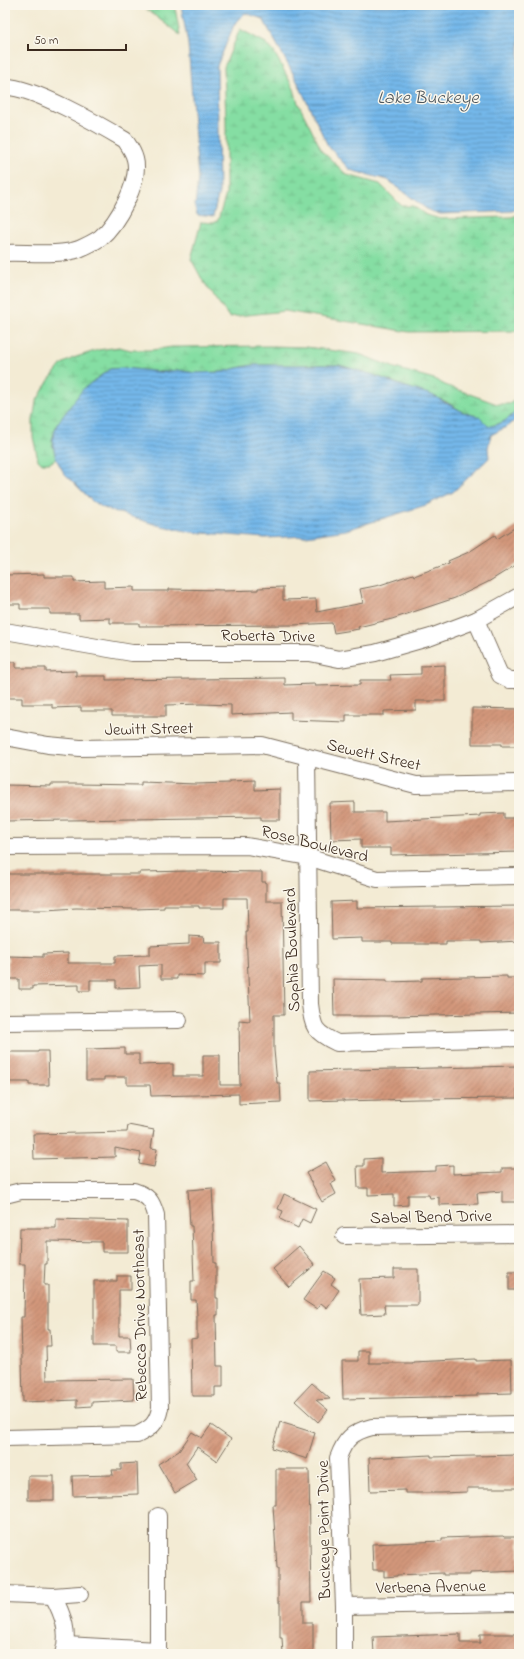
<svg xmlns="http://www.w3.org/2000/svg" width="524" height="1659" font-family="'Indie Flower',sans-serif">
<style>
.wetland{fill:url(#wetland-marsh);stroke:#608460}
.water{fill:url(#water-rules);stroke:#587184}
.building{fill:url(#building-hatch)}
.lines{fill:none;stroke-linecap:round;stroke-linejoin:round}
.street-casing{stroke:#7b6e5e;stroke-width:18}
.street{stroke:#fff;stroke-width:16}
.labels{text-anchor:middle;stroke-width:3;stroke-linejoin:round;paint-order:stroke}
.street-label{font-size:17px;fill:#3b2a1e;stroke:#fbf7ec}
.water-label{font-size:18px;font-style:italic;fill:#4c555b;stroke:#fbf7ec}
</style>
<defs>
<pattern id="wetland-marsh" width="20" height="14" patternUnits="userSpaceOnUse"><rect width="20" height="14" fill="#85dea3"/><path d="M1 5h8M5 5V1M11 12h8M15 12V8" fill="none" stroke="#74bf8c"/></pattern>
<pattern id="water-rules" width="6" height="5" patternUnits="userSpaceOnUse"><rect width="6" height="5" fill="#74b8ea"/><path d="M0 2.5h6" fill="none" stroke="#6096bd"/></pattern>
<pattern id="building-hatch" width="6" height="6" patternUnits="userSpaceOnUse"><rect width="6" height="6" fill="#d3977b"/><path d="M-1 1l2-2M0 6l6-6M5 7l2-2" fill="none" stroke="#ac7b64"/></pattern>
</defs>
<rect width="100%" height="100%" fill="#fbf7ec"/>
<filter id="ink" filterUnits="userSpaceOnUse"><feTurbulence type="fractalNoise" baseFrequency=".025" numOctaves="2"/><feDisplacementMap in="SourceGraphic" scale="8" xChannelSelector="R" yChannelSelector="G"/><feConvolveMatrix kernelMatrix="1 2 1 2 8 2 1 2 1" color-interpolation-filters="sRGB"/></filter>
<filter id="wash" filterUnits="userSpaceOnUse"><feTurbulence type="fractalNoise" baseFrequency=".012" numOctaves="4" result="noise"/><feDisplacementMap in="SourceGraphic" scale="16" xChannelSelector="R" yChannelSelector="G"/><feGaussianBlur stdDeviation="0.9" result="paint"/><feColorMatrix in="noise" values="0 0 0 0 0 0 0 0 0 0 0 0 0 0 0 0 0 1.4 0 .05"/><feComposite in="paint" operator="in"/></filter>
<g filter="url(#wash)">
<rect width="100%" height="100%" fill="#f3ebd4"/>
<g class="wetland">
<path d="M141 5H173L175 8 180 35Z"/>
<path d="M240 29 266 43 274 52 294 89 298 103 322 151 347 175 380 184 402 206H413L426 215 441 219 512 217 519 214V331L409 332 285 311 229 317 203 281 191 259 201 222 214 223 218 220 226 194V121L224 67Z"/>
<path d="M269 346 306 347 359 354 395 368 434 379 445 385 497 404H509L519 397C519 400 520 405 519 408 515 418 498 426 488 426L479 417 463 412 445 401 371 374 339 365H253L237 368 222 372 195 373 178 370 161 372 124 368 110 369 100 376 57 424 52 440 56 459 50 463H41L38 460 33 437V420L36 402 49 380 62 364 73 358 98 350 119 347 131 350H152L172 347Z"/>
</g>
<g class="water">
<path d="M181 5H519V208L512 211 440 214 428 210 388 180 350 170 328 146 296 79 263 19 245 13 234 25 217 66 219 192 213 217 197 215 195 206 198 178 188 44Z"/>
<path d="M253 365H339L371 374 397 384 432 395 463 412 479 417 488 426C501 426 511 417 519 408V416L510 425 491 435 488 448 489 458 453 492 426 505 346 530 306 536 265 538 191 532 157 525 104 508 92 501 64 473 56 459 52 440 57 424 83 389 110 369 124 368 161 372 178 370 195 373 222 372 237 368Z"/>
</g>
<g id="blocks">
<g class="building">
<path d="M519 525V563L488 582 455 598 392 619 358 627 359 629 334 633 332 623 294 625 139 626V623H110V618L79 619V614H50V609H20V604H5V575L44 574V577H74V582L104 581V588L134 587V591H169V589L223 590V591L258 590V588L283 587V600L316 599 317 612 363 603 360 589 380 585 413 574 414 576 449 563 448 561 469 552 495 535 497 539Z"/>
<path d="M5 662H16V668H46V672L76 671V676H106V680L285 678V685L315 684V686L360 685V680H391L390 675 421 674V666L445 665V701H416V710L384 711V715H346V722L291 720V712L231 715V705L201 704 166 705V716H112V711H81V707L52 708V704H22V698H5Z"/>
<path d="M472 708 519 709V746H502V744H472Z"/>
<path d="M255 780V790L280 789V820H261V817L5 821V785L51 786V784H76L141 785V782L196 784 230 783V781Z"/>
<path d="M355 802V812H385V821L480 816V814L504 813V818H519V852L391 855V848H361V839L331 840 330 803Z"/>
<path d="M194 871 262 872V882H266V901H282L284 1015H274V1050L277 1083H280L281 1102 239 1104V1094L151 1096 150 1085H127V1077H104V1080H86V1049L125 1048V1054H139V1065L173 1064V1076H203V1055H220V1085H240L239 1020 250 1021 246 932H248L247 898H224V908H199V906H164V908L135 909 76 908 46 910H5V874H140V872Z"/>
<path d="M357 901V908L519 906V941L481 943V941H446V944H392V942H362V938L332 939 331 902Z"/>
<path d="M189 936 203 937 204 942H221V963H205V976L177 975V979H161V965L139 966 140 987 116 988V980H90V991H79V985L33 986V989H19V979H8V956L43 957V954L68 953V963H115V956L150 955V946L189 944Z"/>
<path d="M507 976V978H519V1013L394 1016H334L333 979 387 980V982L422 981V978Z"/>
<path d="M38 1051H48L49 1085H29V1082H8V1052H38Z"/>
<path d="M517 1066V1098L418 1099 344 1101V1100L310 1101V1071Z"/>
<path d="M128 1125 154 1130 151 1148 157 1149 154 1167 139 1164 141 1153 115 1148V1157L34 1159 33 1134 127 1132Z"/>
<path d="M381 1158V1173L436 1171V1166L453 1165V1174L502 1172V1168H519V1202H502V1191L477 1193 478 1204 439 1205V1197L430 1198 429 1195H408V1205L394 1206V1194L368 1195V1188H358L357 1166H364V1159Z"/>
<path d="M326 1162 336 1181 331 1184 336 1194 322 1202 306 1173Z"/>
<path d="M212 1188 214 1224H213L214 1263H216V1298H218V1315H216L217 1366H223V1387H215V1396H192L191 1339 197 1338V1315L196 1300H191V1281H194L192 1226H190L188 1190Z"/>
<path d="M284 1194 316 1209 310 1223 302 1219 298 1228 280 1219 283 1211 278 1209Z"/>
<path d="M56 1219 128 1221V1252H102V1242L47 1241V1264H45L44 1285H48V1329H50L51 1346H46L47 1380 133 1379 134 1400 92 1402V1406L77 1407V1400L23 1402 21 1317H24L25 1264H19L20 1228H56Z"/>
<path d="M299 1246 315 1265 289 1287 273 1269Z"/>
<path d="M394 1269H418V1305H384L385 1314 361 1315 359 1279 394 1278Z"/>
<path d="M324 1271 335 1278 331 1284 339 1290 327 1308 321 1303 317 1309 303 1300Z"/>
<rect x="509" y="1272" width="10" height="18"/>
<path d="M117 1276H131V1290H119V1336H130L131 1352H116V1346H94V1281H117Z"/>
<path d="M358 1351H369V1363H413V1362L476 1359V1361L511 1360 512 1393 477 1394V1396L343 1399 342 1361H358Z"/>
<path d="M312 1383 330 1399 316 1400 328 1410 318 1422 295 1401Z"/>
<path d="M280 1422 315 1433 307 1459 272 1448Z"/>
<path d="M211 1425 231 1439 217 1461 197 1447 186 1463 197 1480 175 1493 158 1464 179 1451 192 1432 202 1438Z"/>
<path d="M431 1455V1457L519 1455V1488H467V1492L442 1493H405V1490L370 1491 369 1458Z"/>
<path d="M137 1463 138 1494 73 1496 72 1476 113 1475 112 1470H121V1464Z"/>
<path d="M276 1469H309L311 1602H303V1623H313V1654H283L282 1638H280V1602H278V1568H277L273 1505H276Z"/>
<rect x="28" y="1476" width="26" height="24"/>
<path d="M503 1536 504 1537H519V1571L470 1573V1575H443V1573L397 1575V1576L384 1577V1570H373L372 1544 442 1541V1538Z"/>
<path d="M460 1634V1643H480V1634H519V1654H374L373 1637Z"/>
</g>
</g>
</g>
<g filter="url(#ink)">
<use href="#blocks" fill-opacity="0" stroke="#7b6e5e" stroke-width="1"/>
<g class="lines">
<defs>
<g id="street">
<path d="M5 87C32 86 100 125 125 140 129 146 133 151 135 159 141 181 117 224 100 238 94 242 86 246 79 249 60 256 25 252 5 253"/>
<path d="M476 620 500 675 510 680H519"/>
<path d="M5 631 132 653H310L339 659 375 653 431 637 476 620 519 596"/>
<path d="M5 737 48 745 80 748 262 745 416 785 519 783"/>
<path d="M307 757 310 1004C313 1028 314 1032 337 1043L519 1038"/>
<path d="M5 847 247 846 308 857 377 879 519 876"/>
<path d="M5 1022 179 1020"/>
<path d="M5 1195 21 1191H134C149 1196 152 1201 156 1215L160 1408C157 1424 151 1428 137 1435L5 1438"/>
<path d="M344 1236 519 1234"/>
<path d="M5 1594 53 1596 80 1594"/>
<path d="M53 1596C63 1615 70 1633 63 1654"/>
<path d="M344 1606 519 1603"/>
<path d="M66 1645 158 1650"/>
<path d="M158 1654V1516"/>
<path d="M344 1654V1606L338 1458C345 1439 352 1432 372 1427L519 1424"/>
</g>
</defs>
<use href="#street" class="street-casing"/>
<use href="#street" class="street"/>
</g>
</g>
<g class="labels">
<g class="street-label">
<text transform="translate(268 635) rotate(1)" y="6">Roberta Drive</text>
<text transform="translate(149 728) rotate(-1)" y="6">Jewitt Street</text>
<text transform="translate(374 754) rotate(13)" y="6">Sewett Street</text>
<text transform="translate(315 843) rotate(14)" y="6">Rose Boulevard</text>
<text transform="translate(291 950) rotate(-92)" y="6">Sophia Boulevard</text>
<text transform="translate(431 1216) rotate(-1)" y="6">Sabal Bend Drive</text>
<text transform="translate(139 1315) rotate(-91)" y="6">Rebecca Drive Northeast</text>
<text transform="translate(323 1530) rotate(-91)" y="6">Buckeye Point Drive</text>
<text transform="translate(431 1586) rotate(-1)" y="6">Verbena Avenue</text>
</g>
<g class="water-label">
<text x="428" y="103">Lake Buckeye</text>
</g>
</g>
<rect width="524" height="1659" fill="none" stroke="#fbf7ec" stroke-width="20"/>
<path d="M28 44v6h98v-6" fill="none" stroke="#3b2a1e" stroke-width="2"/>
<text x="34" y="44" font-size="12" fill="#3b2a1e" stroke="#fbf7ec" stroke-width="3" paint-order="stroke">50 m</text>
</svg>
